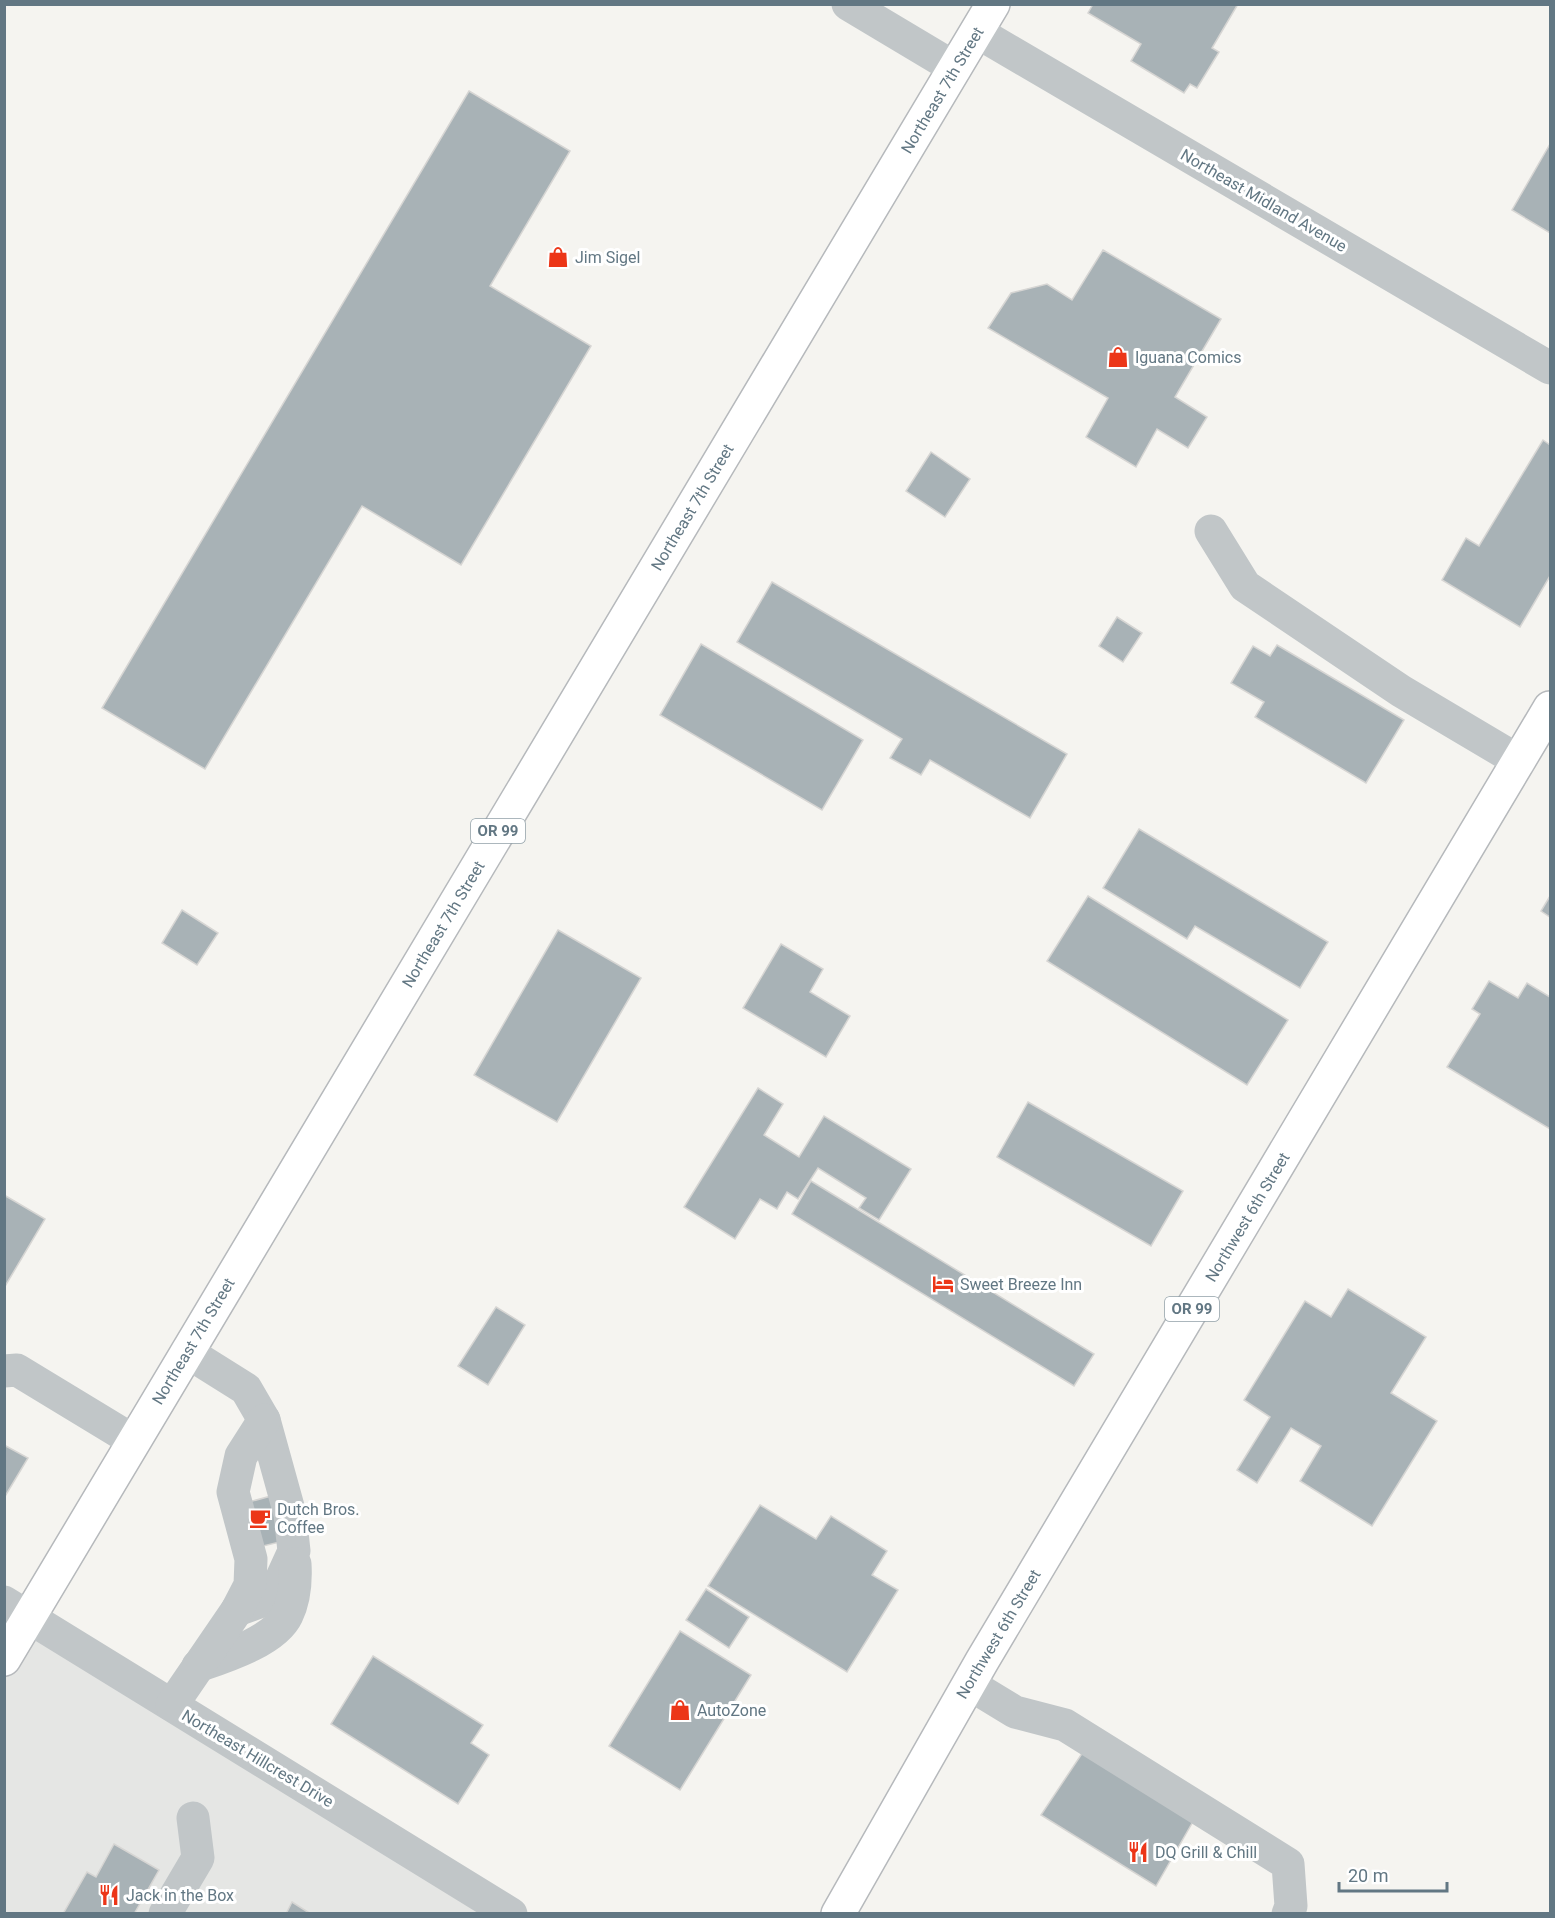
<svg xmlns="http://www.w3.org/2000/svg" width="1555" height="1918" font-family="Roboto,sans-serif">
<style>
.built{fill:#e5e6e4}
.building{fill:#a8b2b6;stroke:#d6d5d3;stroke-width:1.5}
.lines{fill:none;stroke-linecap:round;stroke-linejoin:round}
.highway-casing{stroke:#b6b9bc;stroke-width:36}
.minor{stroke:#c1c6c8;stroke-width:33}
.highway{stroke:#fff;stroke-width:33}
.labels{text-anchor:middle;stroke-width:6;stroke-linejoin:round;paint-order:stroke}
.shield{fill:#fff;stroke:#91a0a8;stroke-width:1.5}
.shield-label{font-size:15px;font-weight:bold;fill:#627783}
.street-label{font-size:16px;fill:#627783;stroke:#fff}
.poi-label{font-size:16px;fill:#627783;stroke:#fff;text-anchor:start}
</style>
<rect width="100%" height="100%" fill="#f5f4f0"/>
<path class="built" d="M4 1619 516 1913H5Z"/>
<g class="building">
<path d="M1090 4H1238L1212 48 1219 52 1197 88 1190 84 1184 93 1131 61 1141 44 1088 13 1092 6Z"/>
<path d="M469 91 570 151 490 286 591 346 461 565 362 506 205 769 102 708Z"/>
<path d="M1550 144V233L1512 210Z"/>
<path d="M1103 250 1221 319 1175 397 1207 417 1188 448 1157 429 1136 467 1086 437 1108 398 988 328 1011 293 1047 284 1072 300Z"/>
<path d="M1543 440 1550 445V576L1520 627 1442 580 1466 538 1479 546Z"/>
<path d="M931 452 970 479 945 517 906 491Z"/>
<path d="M772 582 1067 754 1030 818 930 760 921 775 890 758 902 739 737 642Z"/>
<path d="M1117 617 1142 633 1123 662 1099 646Z"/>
<path d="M701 644 863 740 822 810 660 715Z"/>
<path d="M1277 645 1404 720 1366 783 1255 717 1264 702 1231 683 1253 646 1270 656Z"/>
<path d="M1139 829 1328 942 1300 988 1195 926 1187 939 1103 888Z"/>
<path d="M1088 896 1288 1020 1247 1085 1047 961Z"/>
<path d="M1550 896V917L1541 911Z"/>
<path d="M182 910 218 933 197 965 162 943Z"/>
<path d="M558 930 641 978 557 1122 474 1075Z"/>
<path d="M781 944 823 969 810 992 850 1016 826 1057 743 1008Z"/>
<path d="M1489 981 1518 998 1527 983 1550 997V1129L1447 1067 1480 1014 1472 1009Z"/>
<path d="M758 1088 783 1104 764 1135 799 1157 824 1116 911 1169 879 1220 859 1208 866 1198 818 1168 798 1199 787 1192 777 1209 760 1199 735 1239 684 1207Z"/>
<path d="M1028 1102 1183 1191 1151 1246 997 1157Z"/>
<path d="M811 1181 1094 1354 1074 1386 792 1214Z"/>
<path d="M4 1195 45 1219 4 1288Z"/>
<path d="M1348 1289 1426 1337 1391 1393 1437 1421 1372 1526 1300 1481 1321 1446 1291 1428 1257 1483 1237 1470 1270 1417 1244 1400 1305 1301 1331 1317Z"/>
<path d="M496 1307 525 1325 488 1385 458 1366Z"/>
<path d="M4 1445 28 1458 4 1498Z"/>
<path d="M282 1493 284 1541 259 1547 238 1505Z"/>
<path d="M760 1505 816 1539 831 1516 887 1551 872 1575 898 1590 847 1672 708 1586Z"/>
<path d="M706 1589 749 1617 729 1648 686 1620Z"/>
<path d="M680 1631 751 1675 680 1790 609 1746Z"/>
<path d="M373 1656 483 1725 471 1743 489 1755 458 1804 331 1724Z"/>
<path d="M1085 1749 1195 1818 1156 1886 1041 1815Z"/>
<path d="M114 1844 159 1870 134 1914H63L87 1872 96 1877Z"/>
<path d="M292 1902 311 1914H286Z"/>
</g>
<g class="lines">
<defs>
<g id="highway">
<path d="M4 1659 993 4"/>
<path d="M838 1914 982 1661 1550 708"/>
</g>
</defs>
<use href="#highway" class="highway-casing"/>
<g class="minor">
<path d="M848 4 955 68"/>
<path d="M977 32 1550 368"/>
<path d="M1211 531 1245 586 1401 691 1519 761"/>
<path d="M187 1352 246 1389 264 1420 290 1514 294 1551 278 1586 259 1602 237 1610"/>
<path d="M4 1371 17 1370 134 1441"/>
<path d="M4 1602 511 1914"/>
<path d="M198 1666C224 1657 275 1641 287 1615 295 1599 296 1581 295 1564"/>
<path d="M969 1684 1015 1712 1065 1725 1288 1864 1291 1906 1288 1914"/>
<path d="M172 1705 237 1610 250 1585 251 1559 233 1492 241 1456 264 1420"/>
<path d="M165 1914 198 1858 193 1818"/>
</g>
<use href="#highway" class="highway"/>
</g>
<defs>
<symbol id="shop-bare" viewBox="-9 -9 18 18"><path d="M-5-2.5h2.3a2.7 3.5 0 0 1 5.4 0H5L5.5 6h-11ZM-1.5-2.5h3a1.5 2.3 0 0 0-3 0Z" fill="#ec3618" stroke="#fff" stroke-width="2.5" paint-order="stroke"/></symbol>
<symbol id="hotel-bare" viewBox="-9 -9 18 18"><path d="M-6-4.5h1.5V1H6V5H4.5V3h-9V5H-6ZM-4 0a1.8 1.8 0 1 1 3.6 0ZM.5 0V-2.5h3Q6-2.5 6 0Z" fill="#ec3618" stroke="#fff" stroke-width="2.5" paint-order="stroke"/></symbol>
<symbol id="cafe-bare" viewBox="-9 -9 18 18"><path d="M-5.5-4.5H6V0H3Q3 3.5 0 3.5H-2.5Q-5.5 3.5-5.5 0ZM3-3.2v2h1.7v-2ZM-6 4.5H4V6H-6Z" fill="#ec3618" stroke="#fff" stroke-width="2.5" paint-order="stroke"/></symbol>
<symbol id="restaurant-bare" viewBox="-9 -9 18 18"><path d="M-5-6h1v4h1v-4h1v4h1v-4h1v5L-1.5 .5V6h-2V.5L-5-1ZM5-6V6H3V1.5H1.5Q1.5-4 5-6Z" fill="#ec3618" stroke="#fff" stroke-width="2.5" paint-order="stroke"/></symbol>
</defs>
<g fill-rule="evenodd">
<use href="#shop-bare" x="543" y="242" width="30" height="30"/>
<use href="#shop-bare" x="1103" y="342" width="30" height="30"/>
<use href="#hotel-bare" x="928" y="1269" width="30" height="30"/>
<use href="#cafe-bare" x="245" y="1503" width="30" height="30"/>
<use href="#shop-bare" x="665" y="1695" width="30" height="30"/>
<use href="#restaurant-bare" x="1123" y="1837" width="30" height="30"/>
<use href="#restaurant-bare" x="94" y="1880" width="30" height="30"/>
</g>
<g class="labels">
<g class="shield">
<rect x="471" y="819" width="54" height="24" rx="4.5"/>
<rect x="1165" y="1297" width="54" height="24" rx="4.5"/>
</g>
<g class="shield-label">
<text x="498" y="836">OR 99</text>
<text x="1192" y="1314">OR 99</text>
</g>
<g class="street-label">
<text transform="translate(942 90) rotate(-59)" y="6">Northeast 7th Street</text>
<text transform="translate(1264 200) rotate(30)" y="6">Northeast Midland Avenue</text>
<text transform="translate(692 507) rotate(-59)" y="6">Northeast 7th Street</text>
<text transform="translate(443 924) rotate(-59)" y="6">Northeast 7th Street</text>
<text transform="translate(1247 1217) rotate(-59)" y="6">Northwest 6th Street</text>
<text transform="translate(193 1341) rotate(-59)" y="6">Northeast 7th Street</text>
<text transform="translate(998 1634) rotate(-59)" y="6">Northwest 6th Street</text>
<text transform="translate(258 1758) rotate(31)" y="6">Northeast Hillcrest Drive</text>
</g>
<g class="poi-label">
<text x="575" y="263">Jim Sigel</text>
<text x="1135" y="363">Iguana Comics</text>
<text x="960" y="1290">Sweet Breeze Inn</text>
<text x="277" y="1515">Dutch Bros.<tspan x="277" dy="18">Coffee</tspan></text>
<text x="697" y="1716">AutoZone</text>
<text x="1155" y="1858">DQ Grill &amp; Chill</text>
<text x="126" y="1901">Jack in the Box</text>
</g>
</g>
<rect width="1555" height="1918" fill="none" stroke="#627783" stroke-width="12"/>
<path d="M1339 1882v9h108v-9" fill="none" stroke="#627783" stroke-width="3"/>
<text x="1348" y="1882" font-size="18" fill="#627783" stroke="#ffffff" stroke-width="4.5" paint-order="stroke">20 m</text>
</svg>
